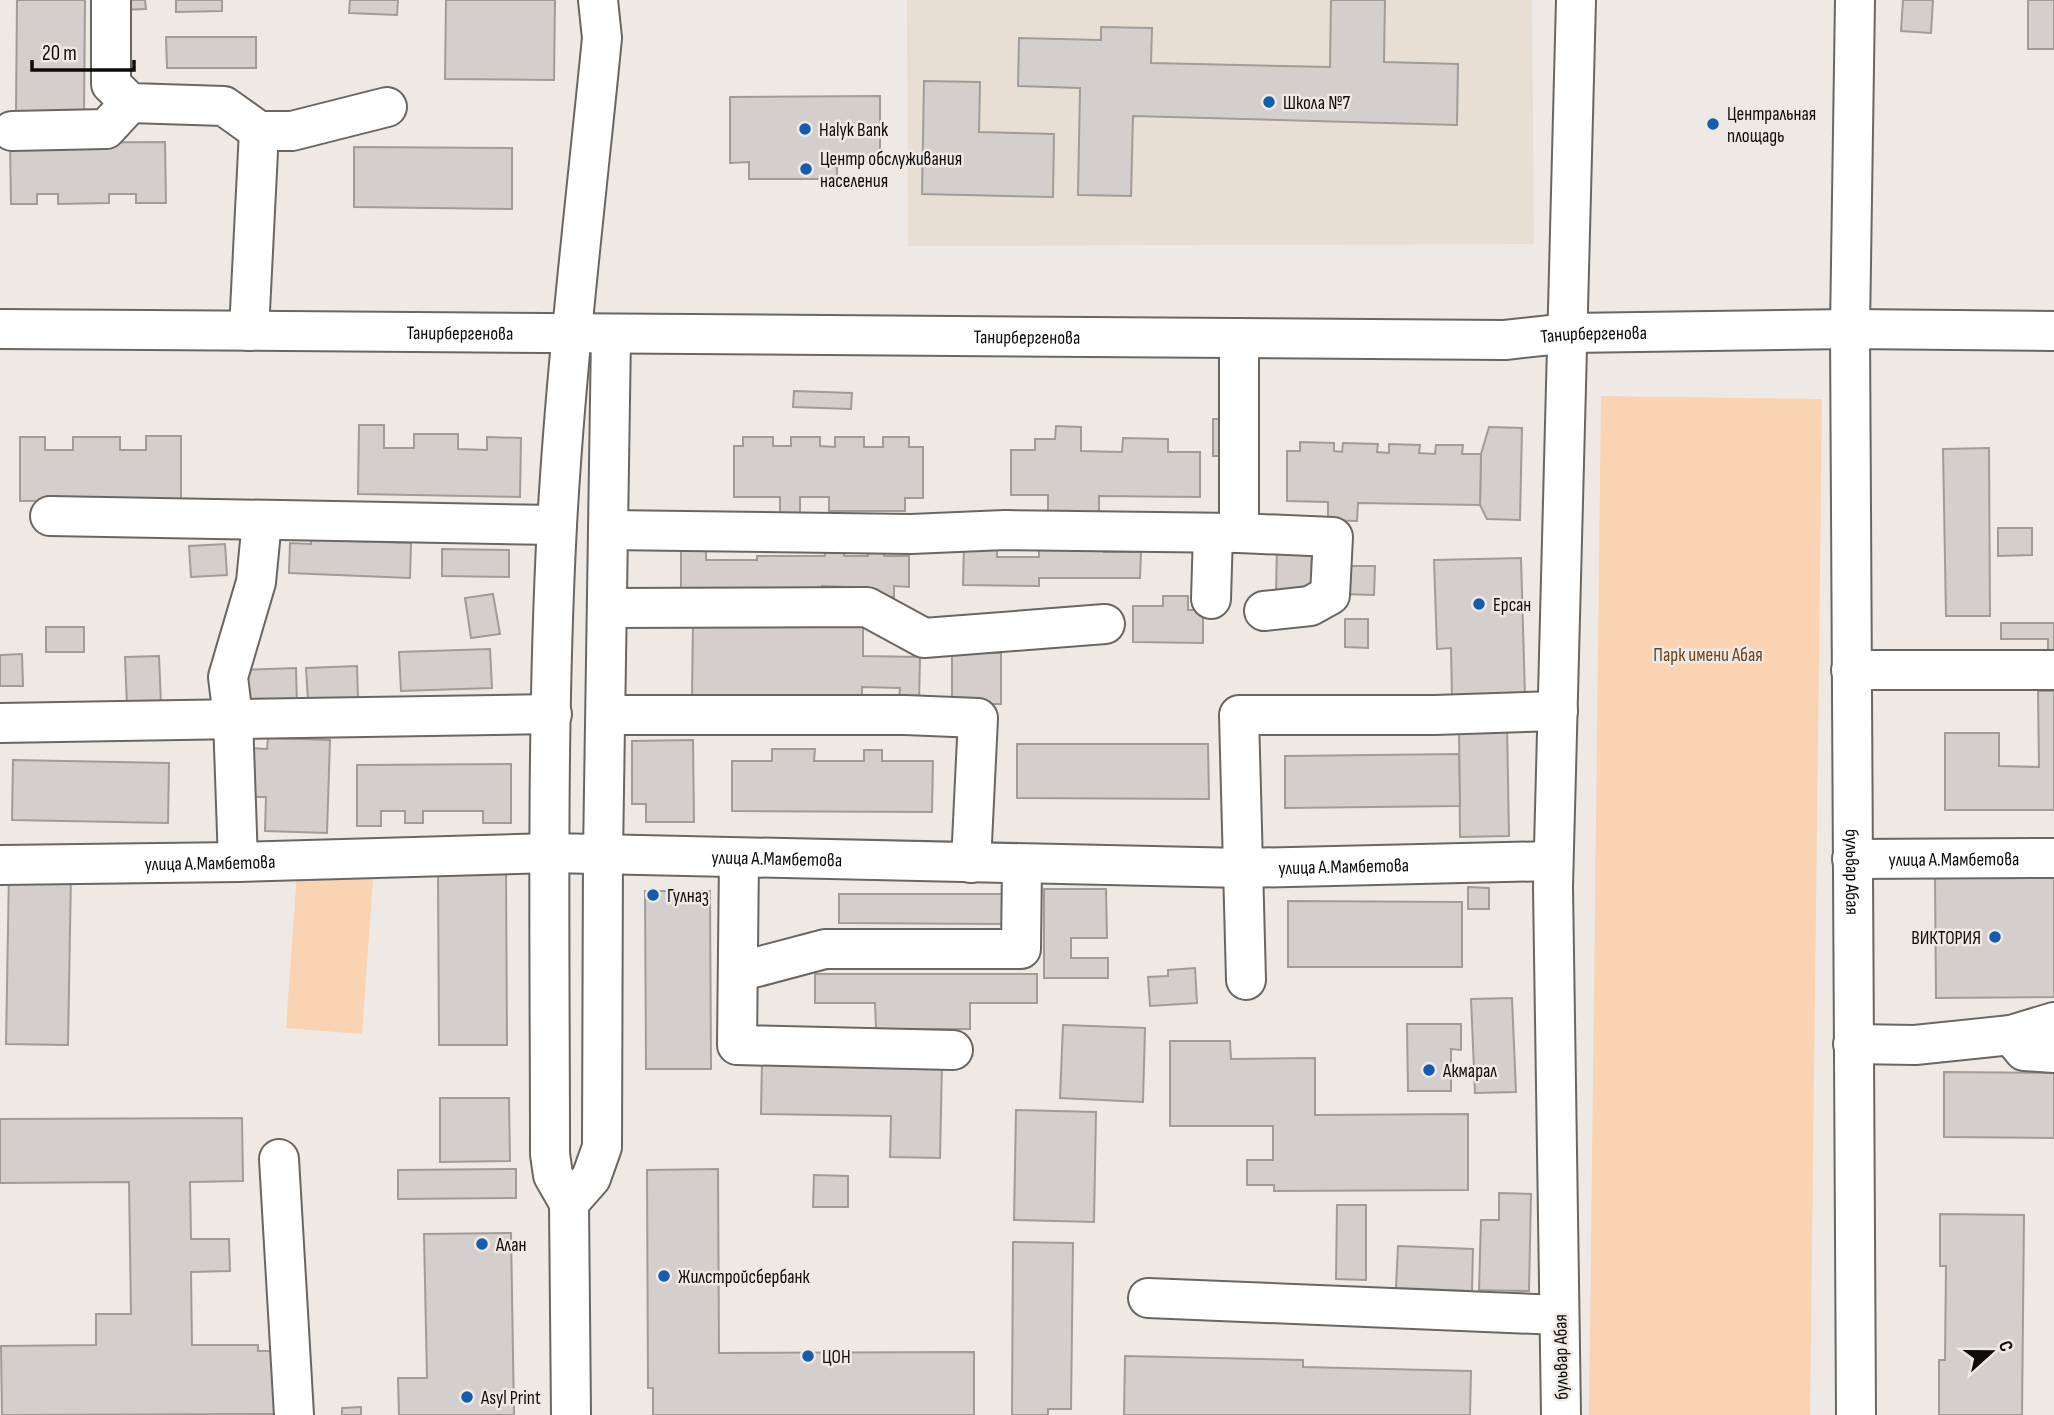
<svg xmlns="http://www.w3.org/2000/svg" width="2054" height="1415" font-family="'Sofia Sans Condensed',sans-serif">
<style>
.built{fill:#e9ded4}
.green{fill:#f9d3b2}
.building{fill:#d4cfcc;stroke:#a09c98;stroke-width:2}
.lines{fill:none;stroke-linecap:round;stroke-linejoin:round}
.minor-casing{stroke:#6a6662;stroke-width:42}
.minor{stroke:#fff;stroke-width:38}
.poi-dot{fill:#145cac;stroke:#eee9e5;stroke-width:2.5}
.labels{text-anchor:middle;stroke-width:5;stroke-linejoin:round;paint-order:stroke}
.poi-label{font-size:19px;fill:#0d0c0a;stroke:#eee9e5;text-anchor:start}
.street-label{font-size:19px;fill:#0d0c0a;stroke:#eee9e5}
.park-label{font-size:19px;fill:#6d4319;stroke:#eee9e5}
</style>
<rect width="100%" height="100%" fill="#eee9e5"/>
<path class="built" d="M907 0H1532L1534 244 908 246Z"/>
<g class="green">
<path d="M1601 396 1822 399 1810 1415H1589Z"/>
<path d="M297 873 373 879 362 1034 286 1028Z"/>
</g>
<g class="building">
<path d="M17 0H85L84 113 16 112Z"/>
<path d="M119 0H145L146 9 119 10Z"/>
<path d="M176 0H222V11L176 12Z"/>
<path d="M350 0H398L397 15 349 13Z"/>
<path d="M446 0H555L554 80 445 79Z"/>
<path d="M1331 0H1385L1384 62 1458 64 1457 125 1133 116 1131 196 1078 195 1080 88 1018 86 1019 38 1101 40V27L1152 28 1151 63 1330 67Z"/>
<path d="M1903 0H1933L1931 33 1901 31Z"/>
<rect x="2028" y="0" width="26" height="49"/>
<path d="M166 37H256V68H167Z"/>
<path d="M924 81 980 82 979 132 1054 134 1053 197 922 194Z"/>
<path d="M880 96V162H837V179H749V162L730 163V97Z"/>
<path d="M165 142 166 203H136V194H109V203L58 204V194H37V204H11L10 143Z"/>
<path d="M354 147 512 148V209L354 207Z"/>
<path d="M794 391 852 393 851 409 793 407Z"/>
<rect x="1213" y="419" width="19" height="37"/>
<path d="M359 425H384V448H414V434H458V449L487 450V437L521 438 520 497 358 494Z"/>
<path d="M1056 426 1081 427V451L1122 452 1123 438 1168 439V452H1200V497L1099 496V515L1048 514V495H1011V450H1035V439H1055Z"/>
<path d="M1489 427 1522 428 1520 520 1487 519 1480 505 1481 454Z"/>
<path d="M146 436H181V500L20 501V437H45V450H73V437H120V450H146Z"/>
<path d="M743 437H773V446H791V437H820V446L835 447V437H864V447H883V437H909V447H923V498H905V511H829V497H800V513H780V497H734V446H743Z"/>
<path d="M1300 442 1334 443V451L1342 452 1343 443 1378 444 1377 452 1389 453V444L1420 445 1419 453 1435 454 1436 445H1463L1462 454H1481L1480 505 1358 503 1357 521 1328 520V502L1287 501V451H1300Z"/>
<path d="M1989 448 1990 616H1946L1943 449Z"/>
<path d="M1998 528H2032V555L1998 556Z"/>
<path d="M352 530 351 541 411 543 410 578 289 573 290 543 311 544V539Z"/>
<path d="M225 544 227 575 191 577 189 546Z"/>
<path d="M964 544H997V557H1039V545H1104V552H1141L1140 578H1039V586L963 585Z"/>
<path d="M868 545H884V556H909V587L894 586V597H850V587L822 586V598H681V546H706V560H757V556H825V551H844V556H868Z"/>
<path d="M1277 547H1312L1311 591H1276Z"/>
<path d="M442 549 509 550V577L442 576Z"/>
<path d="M1521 558 1525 696 1452 698 1451 648 1437 649 1434 560Z"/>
<path d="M1343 566H1375L1374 595 1343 594Z"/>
<path d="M493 594 500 634 471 638 465 598Z"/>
<path d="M1163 596H1188V610H1203V643L1133 642V606H1163Z"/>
<path d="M1345 619H1368V648L1345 647Z"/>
<path d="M693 621 863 623V656L920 657 919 703H899L900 688 862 687V699L692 697Z"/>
<path d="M2001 623H2054V656H2048V639H2001Z"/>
<rect x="46" y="627" width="38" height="25"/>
<path d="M490 649 492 688 401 691 399 652Z"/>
<rect x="952" y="653" width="49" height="51"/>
<path d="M22 654 23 686H0V655Z"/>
<path d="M159 656 161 704 127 706 125 657Z"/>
<path d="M357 666 358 699 308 701 306 668Z"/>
<path d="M296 668 297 706 246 707 244 670Z"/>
<path d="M2038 691H2054V810H1945V733H1999V766L2039 767Z"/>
<path d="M1459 724H1507L1509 836 1460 837Z"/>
<path d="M268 738 330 740 327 833 265 831 266 797H251L252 748 267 749Z"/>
<path d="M693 740 694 822H646V804H632V741Z"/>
<path d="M1017 744H1208L1209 799 1017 798Z"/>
<path d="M772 749H815L814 761H864V750H882V761H933L932 812 732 811V761H772Z"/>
<path d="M1459 754 1460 806 1285 808V756Z"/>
<path d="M13 760 169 763 168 823 12 820Z"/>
<path d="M511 764V823H483V811H423V823H405V811H381V826H357V765Z"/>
<path d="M9 871 71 873 68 1045 6 1044Z"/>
<path d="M506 872 507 1045H439L438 873Z"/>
<path d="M1935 877H2054V997L1936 998Z"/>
<path d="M1468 887 1489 888V909H1468Z"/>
<path d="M1044 889H1106L1107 938H1071V958H1108V978H1044Z"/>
<path d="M645 891H710L711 1069H646Z"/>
<path d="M839 894H1002V924L839 923Z"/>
<path d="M1288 901 1462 902V967H1288Z"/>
<path d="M1195 968 1197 1003 1150 1006 1148 977 1168 976V970Z"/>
<path d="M815 974H1037V1003H970V1029H876L875 1003H815Z"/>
<path d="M1512 998 1516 1092 1475 1093 1471 999Z"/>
<path d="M1407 1024H1461V1050L1451 1049V1091H1408Z"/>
<path d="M1063 1025 1145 1028 1143 1102 1060 1098Z"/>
<path d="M1170 1041H1230L1231 1059 1315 1058V1115L1468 1114V1190L1274 1191V1185H1247V1160H1273V1126H1170Z"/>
<path d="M762 1059 942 1063 940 1158 890 1157 891 1116 761 1114Z"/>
<path d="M1944 1072 2054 1073V1138L1944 1137Z"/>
<path d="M440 1098H509L510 1161 440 1162Z"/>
<path d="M1016 1110 1096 1112 1094 1222 1014 1220Z"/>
<path d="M242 1118 243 1181 190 1182 191 1239H229L230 1271 191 1272 192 1345H258V1351H277V1414L2 1415 1 1346 96 1345V1314H131L129 1182 0 1183V1119Z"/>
<path d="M516 1169V1198L398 1199V1170Z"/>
<path d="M718 1169 719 1353 974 1352V1415H653V1388H648L647 1170Z"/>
<path d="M814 1175 848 1176V1207H813Z"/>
<path d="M1499 1193 1531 1194 1529 1291 1479 1290 1481 1220H1499Z"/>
<path d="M1337 1205H1366V1280L1336 1279Z"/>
<path d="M1940 1214 2024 1215 2022 1415H1939V1360H1945L1946 1266H1940Z"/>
<path d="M511 1233 514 1415H399L398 1378H427L424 1234Z"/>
<path d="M1013 1242 1073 1243 1071 1409H1048V1415H1012Z"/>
<path d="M1398 1246 1473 1249 1472 1291 1396 1288Z"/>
<path d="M1125 1356 1303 1360V1367L1471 1371 1470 1415H1124Z"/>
<path d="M361 1407V1415H342V1408Z"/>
</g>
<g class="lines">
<defs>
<g id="minor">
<path d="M111 0V84L130 103 224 106 259 131H292L387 107"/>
<path id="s1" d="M1855 0 1850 329 1856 1415"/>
<path d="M12 131 106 129 130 103"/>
<path id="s2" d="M0 329 1505 340 1569 333 1850 329 2054 331"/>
<path d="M249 331 259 131"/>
<path d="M50 516 557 525"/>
<path d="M608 530 911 534 1005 530 1239 533 1333 537 1330 595 1310 606 1264 611"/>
<path d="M1239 533V338"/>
<path d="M1211 599 1213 533"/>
<path d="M609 608 867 607 924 638 1105 624"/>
<path d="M1851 670H2054"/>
<path d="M606 715H905L978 718 971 863"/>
<path d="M0 723 552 714"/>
<path d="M739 858 737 1045 953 1050"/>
<path id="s3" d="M1852 859 2054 858"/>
<path d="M238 862 233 718 228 677 256 582 262 521"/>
<path id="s4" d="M0 865 238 862 550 853 1243 868 1553 861"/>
<path d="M738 972 825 949H1021L1022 864"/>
<path d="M1246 980 1239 715H1435L1558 711"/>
<path d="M2011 1035 2024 1051 2054 1053"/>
<path d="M1853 1044 1915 1045 2011 1035 2054 1022"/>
<path d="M279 1159 294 1415"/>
<path d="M569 1203 591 1178 602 1147 603 855 611 335"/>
<path d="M1148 1298 1559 1315"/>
<path d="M571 1415 569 1203 553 1175 550 1154C550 945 546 734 557 525 566 363 586 200 602 38L598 0"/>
<path d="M1561 1415 1553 887 1576 0"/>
</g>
</defs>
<use href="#minor" class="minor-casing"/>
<use href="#minor" class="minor"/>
</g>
<g class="poi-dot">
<circle cx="1269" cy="102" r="7"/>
<circle cx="1713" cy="124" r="7"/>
<circle cx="805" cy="129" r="7"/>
<circle cx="806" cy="169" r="7"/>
<circle cx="1479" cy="604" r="7"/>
<circle cx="653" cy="895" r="7"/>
<circle cx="1995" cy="937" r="7"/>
<circle cx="1429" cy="1070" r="7"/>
<circle cx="482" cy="1244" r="7"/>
<circle cx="664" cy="1276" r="7"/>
<circle cx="808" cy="1356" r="7"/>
<circle cx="467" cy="1397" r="7"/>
</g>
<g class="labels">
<g class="poi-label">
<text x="1283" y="109">Школа №7</text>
<text x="1727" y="120">Центральная<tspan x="1727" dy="22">площадь</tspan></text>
<text x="819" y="136">Halyk Bank</text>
<text x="820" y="165">Центр обслуживания<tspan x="820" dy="22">населения</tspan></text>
<text x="1493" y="611">Ерсан</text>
<text x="667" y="902">Гулназ</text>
<text x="1981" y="944" text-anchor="end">ВИКТОРИЯ</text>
<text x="1443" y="1077">Акмарал</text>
<text x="496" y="1251">Алан</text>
<text x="678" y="1283">Жилстройсбербанк</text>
<text x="822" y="1363">ЦОН</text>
<text x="481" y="1404">Asyl Print</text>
</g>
<g class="street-label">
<text dy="7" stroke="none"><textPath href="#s2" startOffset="460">Танирбергенова</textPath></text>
<text dy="7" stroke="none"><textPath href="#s2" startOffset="1594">Танирбергенова</textPath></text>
<text dy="7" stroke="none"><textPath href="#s2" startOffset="1027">Танирбергенова</textPath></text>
<text dy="7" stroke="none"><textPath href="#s3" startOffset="102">улица А.Мамбетова</textPath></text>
<text dy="7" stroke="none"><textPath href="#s4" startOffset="777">улица А.Мамбетова</textPath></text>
<text dy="7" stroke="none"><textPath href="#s4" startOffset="210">улица А.Мамбетова</textPath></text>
<text dy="7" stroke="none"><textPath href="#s4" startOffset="1344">улица А.Мамбетова</textPath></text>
<text dy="7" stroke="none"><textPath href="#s1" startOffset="872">бульвар Абая</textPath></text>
<text transform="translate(1560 1357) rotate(-91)" y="7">бульвар Абая</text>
</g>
<g class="park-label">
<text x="1708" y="661">Парк имени Абая</text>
</g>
</g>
<g transform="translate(1991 1352) rotate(69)" stroke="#eee9e5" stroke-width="5" paint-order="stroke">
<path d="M0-5L12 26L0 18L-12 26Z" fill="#0d0c0a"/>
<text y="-10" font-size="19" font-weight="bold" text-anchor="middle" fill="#0d0c0a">С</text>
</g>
<path d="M32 60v10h102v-10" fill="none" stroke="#0d0c0a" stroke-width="3.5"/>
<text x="42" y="60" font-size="21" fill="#0d0c0a" stroke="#eee9e5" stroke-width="5" paint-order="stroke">20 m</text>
</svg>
